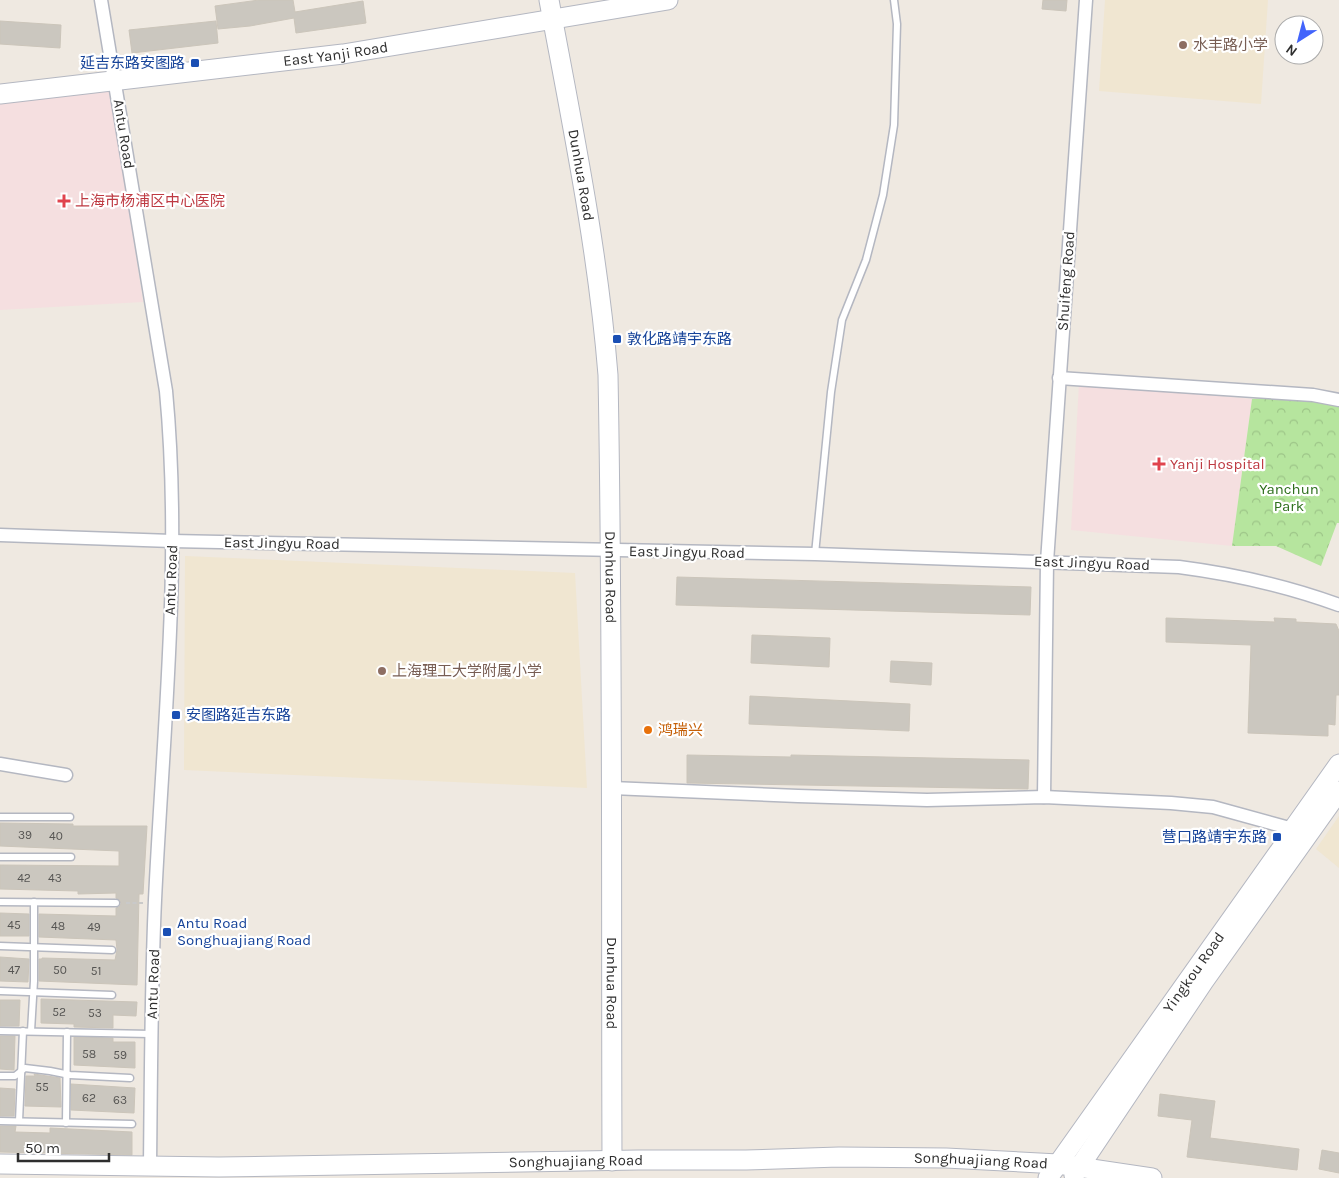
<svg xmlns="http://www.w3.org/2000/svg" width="1339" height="1178" font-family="Karla,'Noto Sans SC',sans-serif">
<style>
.education{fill:#f0e6d1}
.medical{fill:#f5dfe0}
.park{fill:url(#park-crowns)}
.building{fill:#cbc7bf;stroke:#cbc5ba}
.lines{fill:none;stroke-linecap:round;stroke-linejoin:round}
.lane-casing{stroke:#b4b7c1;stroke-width:9}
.street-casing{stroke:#b4b7c1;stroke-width:15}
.secondary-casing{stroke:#b4b7c1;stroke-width:21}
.path{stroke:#c9c9c9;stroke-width:2;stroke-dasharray:4 2.5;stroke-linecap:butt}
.lane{stroke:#fff;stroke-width:6}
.street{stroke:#fff;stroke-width:12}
.secondary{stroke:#fff;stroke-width:19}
.education-dot{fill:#8d6e63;stroke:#fff;stroke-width:2}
.transit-dot{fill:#1a4fb4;stroke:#fff;stroke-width:2}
.health-dot{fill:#e0444e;stroke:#fff;stroke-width:2}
.food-dot{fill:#e8710a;stroke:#fff;stroke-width:2}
.labels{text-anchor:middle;stroke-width:4.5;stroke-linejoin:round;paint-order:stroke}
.number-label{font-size:12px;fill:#555452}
.education-label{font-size:15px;fill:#785e54;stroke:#fff;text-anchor:start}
.street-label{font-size:15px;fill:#2e2e2e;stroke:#fff}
.transit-label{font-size:15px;fill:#164399;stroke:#fff;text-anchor:start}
.health-label{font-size:15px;fill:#be3a42;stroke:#fff;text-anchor:start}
.park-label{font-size:15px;fill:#2c6e1b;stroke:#fff}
.food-label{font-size:15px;fill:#c56008;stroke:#fff;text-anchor:start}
</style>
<defs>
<pattern id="park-crowns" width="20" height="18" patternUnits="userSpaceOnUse" patternTransform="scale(1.25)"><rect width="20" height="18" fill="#b6e59e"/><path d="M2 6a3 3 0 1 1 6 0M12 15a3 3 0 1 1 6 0" fill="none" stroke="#9dc588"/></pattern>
</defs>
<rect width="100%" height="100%" fill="#efe9e1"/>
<g class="education">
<path d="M1105 0H1268L1261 104 1099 91Z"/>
<path d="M185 556 575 573 587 788 184 770Z"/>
<path d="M1339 816V868L1316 849Z"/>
</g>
<g class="medical">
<path d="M111 88 143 302 0 310V99Z"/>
<path d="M1079 383 1252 399 1232 546 1071 530Z"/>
</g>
<path class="park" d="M1291 395 1339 400V523H1337L1321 566 1276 546H1232L1252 399Z"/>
<g class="building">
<path d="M259 0H293L295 12 363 1 366 23 296 33 294 18 250 26 218 29 215 6Z"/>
<path d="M1043 0H1067L1066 11 1042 9Z"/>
<path d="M0 21 61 25 60 48 0 44Z"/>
<path d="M216 21 218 43 132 53 129 30Z"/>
<path d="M677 577 1031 587 1030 615 676 605Z"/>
<path d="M1166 618 1275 622 1274 618 1296 619V622L1336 624 1339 631V695H1336L1335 725 1328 724V736L1248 733 1251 645 1166 642Z"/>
<path d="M752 635 830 638 829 667 751 663Z"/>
<path d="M891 661 932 663 931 685 890 682Z"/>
<path d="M750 696 910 704 909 731 749 724Z"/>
<path d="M687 755 791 757V755L1029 760 1028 789 687 783Z"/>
<path d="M0 823 73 824V826H147L143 894H139L137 985 39 981V959H42V958L115 960 117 950 116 940 39 937V914L116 916V908L119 907 121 904 120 900 116 898V893L78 894V891L0 889V865L119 866V851L0 846Z"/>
<path d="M0 913 29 914V936H0Z"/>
<path d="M0 957 29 959 28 982 0 981Z"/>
<path d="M41 999 137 1002 136 1016 113 1015V1028L74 1027V1024L41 1023Z"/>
<path d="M0 1000H20L19 1026H0Z"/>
<path d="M0 1036H15L14 1070 0 1069Z"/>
<path d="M74 1037 113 1038V1042H135V1068L74 1065Z"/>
<path d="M34 1074 60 1078 61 1107 25 1106 26 1076H35Z"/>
<path d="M71 1084 135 1088 134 1113 71 1110Z"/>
<path d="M0 1088 15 1089 14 1116H0Z"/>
<path d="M1160 1094 1215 1101 1210 1138 1299 1149 1297 1170 1187 1157 1192 1120 1158 1116Z"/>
<path d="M0 1126H16L15 1132 50 1133V1128L132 1132V1155L0 1152Z"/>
<path d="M1322 1150 1339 1153V1173L1319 1169Z"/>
</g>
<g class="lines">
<defs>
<g id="lane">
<path d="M815 554 831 392 842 320 866 260 883 195 894 125 897 24 894 0"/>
<path d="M0 817H70"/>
<path d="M0 857H71"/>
<path d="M0 902 116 903"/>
<path d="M0 946 112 950"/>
<path d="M0 991 112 995"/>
<path d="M0 1031 151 1034"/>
<path d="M31 1031 34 981V902"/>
<path d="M0 1076H15L25 1068 50 1071 70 1075 130 1078"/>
<path d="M0 1121 132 1124"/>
<path d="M19 1121 23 1031"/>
<path d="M66 1123 67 1032"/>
</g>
<g id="street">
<path d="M101 0 166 391C182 560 163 731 155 900 151 988 151 1077 150 1165"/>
<path d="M1059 378 1313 395 1339 400"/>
<path d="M0 535 172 541 815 554 1179 567C1233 574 1287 586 1339 605"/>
<path d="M0 764 66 775"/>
<path d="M612 788 798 796 927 800 1044 797 1171 803 1213 807 1293 829"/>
<path d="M1044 797 1047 562 1086 0"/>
</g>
<g id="secondary">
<path id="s1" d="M549 0C572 124 598 249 608 375 613 637 611 899 612 1161"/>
<path id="s2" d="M0 94 343 54 668 0"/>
<path id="s3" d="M0 1164 219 1167 638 1160H746L839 1157 946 1158 1058 1164 1152 1178"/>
<path d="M1074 1175 1204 981 1339 791"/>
<path id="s4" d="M1048 1178 1286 842 1293 829 1339 764"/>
</g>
</defs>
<use href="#lane" class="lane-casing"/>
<use href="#street" class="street-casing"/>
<use href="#secondary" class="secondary-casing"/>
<path class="path" d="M126 903H143"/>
<use href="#lane" class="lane"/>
<use href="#street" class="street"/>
<use href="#secondary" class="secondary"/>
</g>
<g class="education-dot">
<circle cx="1183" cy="45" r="5"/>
<circle cx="382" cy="671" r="5"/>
</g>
<g class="transit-dot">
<rect x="190" y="58" width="10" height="10" rx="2.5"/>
<rect x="612" y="334" width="10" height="10" rx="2.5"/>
<rect x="171" y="710" width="10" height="10" rx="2.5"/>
<rect x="1272" y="832" width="10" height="10" rx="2.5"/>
<rect x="162" y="927" width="10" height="10" rx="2.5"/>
</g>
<g class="health-dot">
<path d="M61.5 193.5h5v5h5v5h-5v5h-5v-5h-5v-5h5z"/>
<path d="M1156.5 456.5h5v5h5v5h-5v5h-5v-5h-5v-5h5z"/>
</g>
<circle class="food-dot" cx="648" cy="730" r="5"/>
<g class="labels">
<g class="number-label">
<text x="25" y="839">39</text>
<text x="56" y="840">40</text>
<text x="24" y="882">42</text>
<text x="55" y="882">43</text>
<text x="14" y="929">45</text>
<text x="58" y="930">48</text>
<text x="94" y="931">49</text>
<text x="14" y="974">47</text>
<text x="60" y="974">50</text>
<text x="96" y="975">51</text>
<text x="59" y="1016">52</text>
<text x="95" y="1017">53</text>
<text x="89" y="1058">58</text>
<text x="120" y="1059">59</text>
<text x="42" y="1091">55</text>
<text x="89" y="1102">62</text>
<text x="120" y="1104">63</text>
</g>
<g class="education-label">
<text x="1193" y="50">水丰路小学</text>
<text x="392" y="676">上海理工大学附属小学</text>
</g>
<g class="street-label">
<text dy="5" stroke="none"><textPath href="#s2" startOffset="338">East Yanji Road</textPath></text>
<text transform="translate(124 134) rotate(81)" y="5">Antu Road</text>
<text dy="5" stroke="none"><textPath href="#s1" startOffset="178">Dunhua Road</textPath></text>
<text transform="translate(1066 281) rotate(-86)" y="5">Shuifeng Road</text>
<text transform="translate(282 543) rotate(1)" y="5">East Jingyu Road</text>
<text transform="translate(687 552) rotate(1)" y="5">East Jingyu Road</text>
<text transform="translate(1092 563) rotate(2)" y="5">East Jingyu Road</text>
<text dy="5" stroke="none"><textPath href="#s1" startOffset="582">Dunhua Road</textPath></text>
<text transform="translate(171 580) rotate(-88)" y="5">Antu Road</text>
<text dy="5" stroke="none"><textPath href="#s4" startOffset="252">Yingkou Road</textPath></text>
<text dy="5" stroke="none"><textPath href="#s1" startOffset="988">Dunhua Road</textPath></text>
<text transform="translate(153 984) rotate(-88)" y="5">Antu Road</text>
<text dy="5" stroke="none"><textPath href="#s3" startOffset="576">Songhuajiang Road</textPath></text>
<text dy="5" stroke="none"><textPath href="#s3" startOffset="981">Songhuajiang Road</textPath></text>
</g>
<g class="transit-label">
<text x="185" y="68" text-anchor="end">延吉东路安图路</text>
<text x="627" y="344">敦化路靖宇东路</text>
<text x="186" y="720">安图路延吉东路</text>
<text x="1267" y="842" text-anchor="end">营口路靖宇东路</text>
<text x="177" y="928">Antu Road<tspan x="177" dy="17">Songhuajiang Road</tspan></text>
</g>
<g class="health-label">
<text x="75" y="206">上海市杨浦区中心医院</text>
<text x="1170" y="469">Yanji Hospital</text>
</g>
<g class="park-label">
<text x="1289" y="494">Yanchun<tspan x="1289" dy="17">Park</tspan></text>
</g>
<g class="food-label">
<text x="658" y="735">鸿瑞兴</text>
</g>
</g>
<g transform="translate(1299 40) rotate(216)"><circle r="24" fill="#ffffff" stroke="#ababab"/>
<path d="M0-4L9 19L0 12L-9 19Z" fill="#4264fb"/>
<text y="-8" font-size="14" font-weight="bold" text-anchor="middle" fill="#2e2e2e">N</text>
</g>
<path d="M18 1153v8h91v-8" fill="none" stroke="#2e2e2e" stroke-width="2.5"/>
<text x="25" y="1153" font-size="15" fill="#2e2e2e" stroke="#ffffff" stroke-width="4" paint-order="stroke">50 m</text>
</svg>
